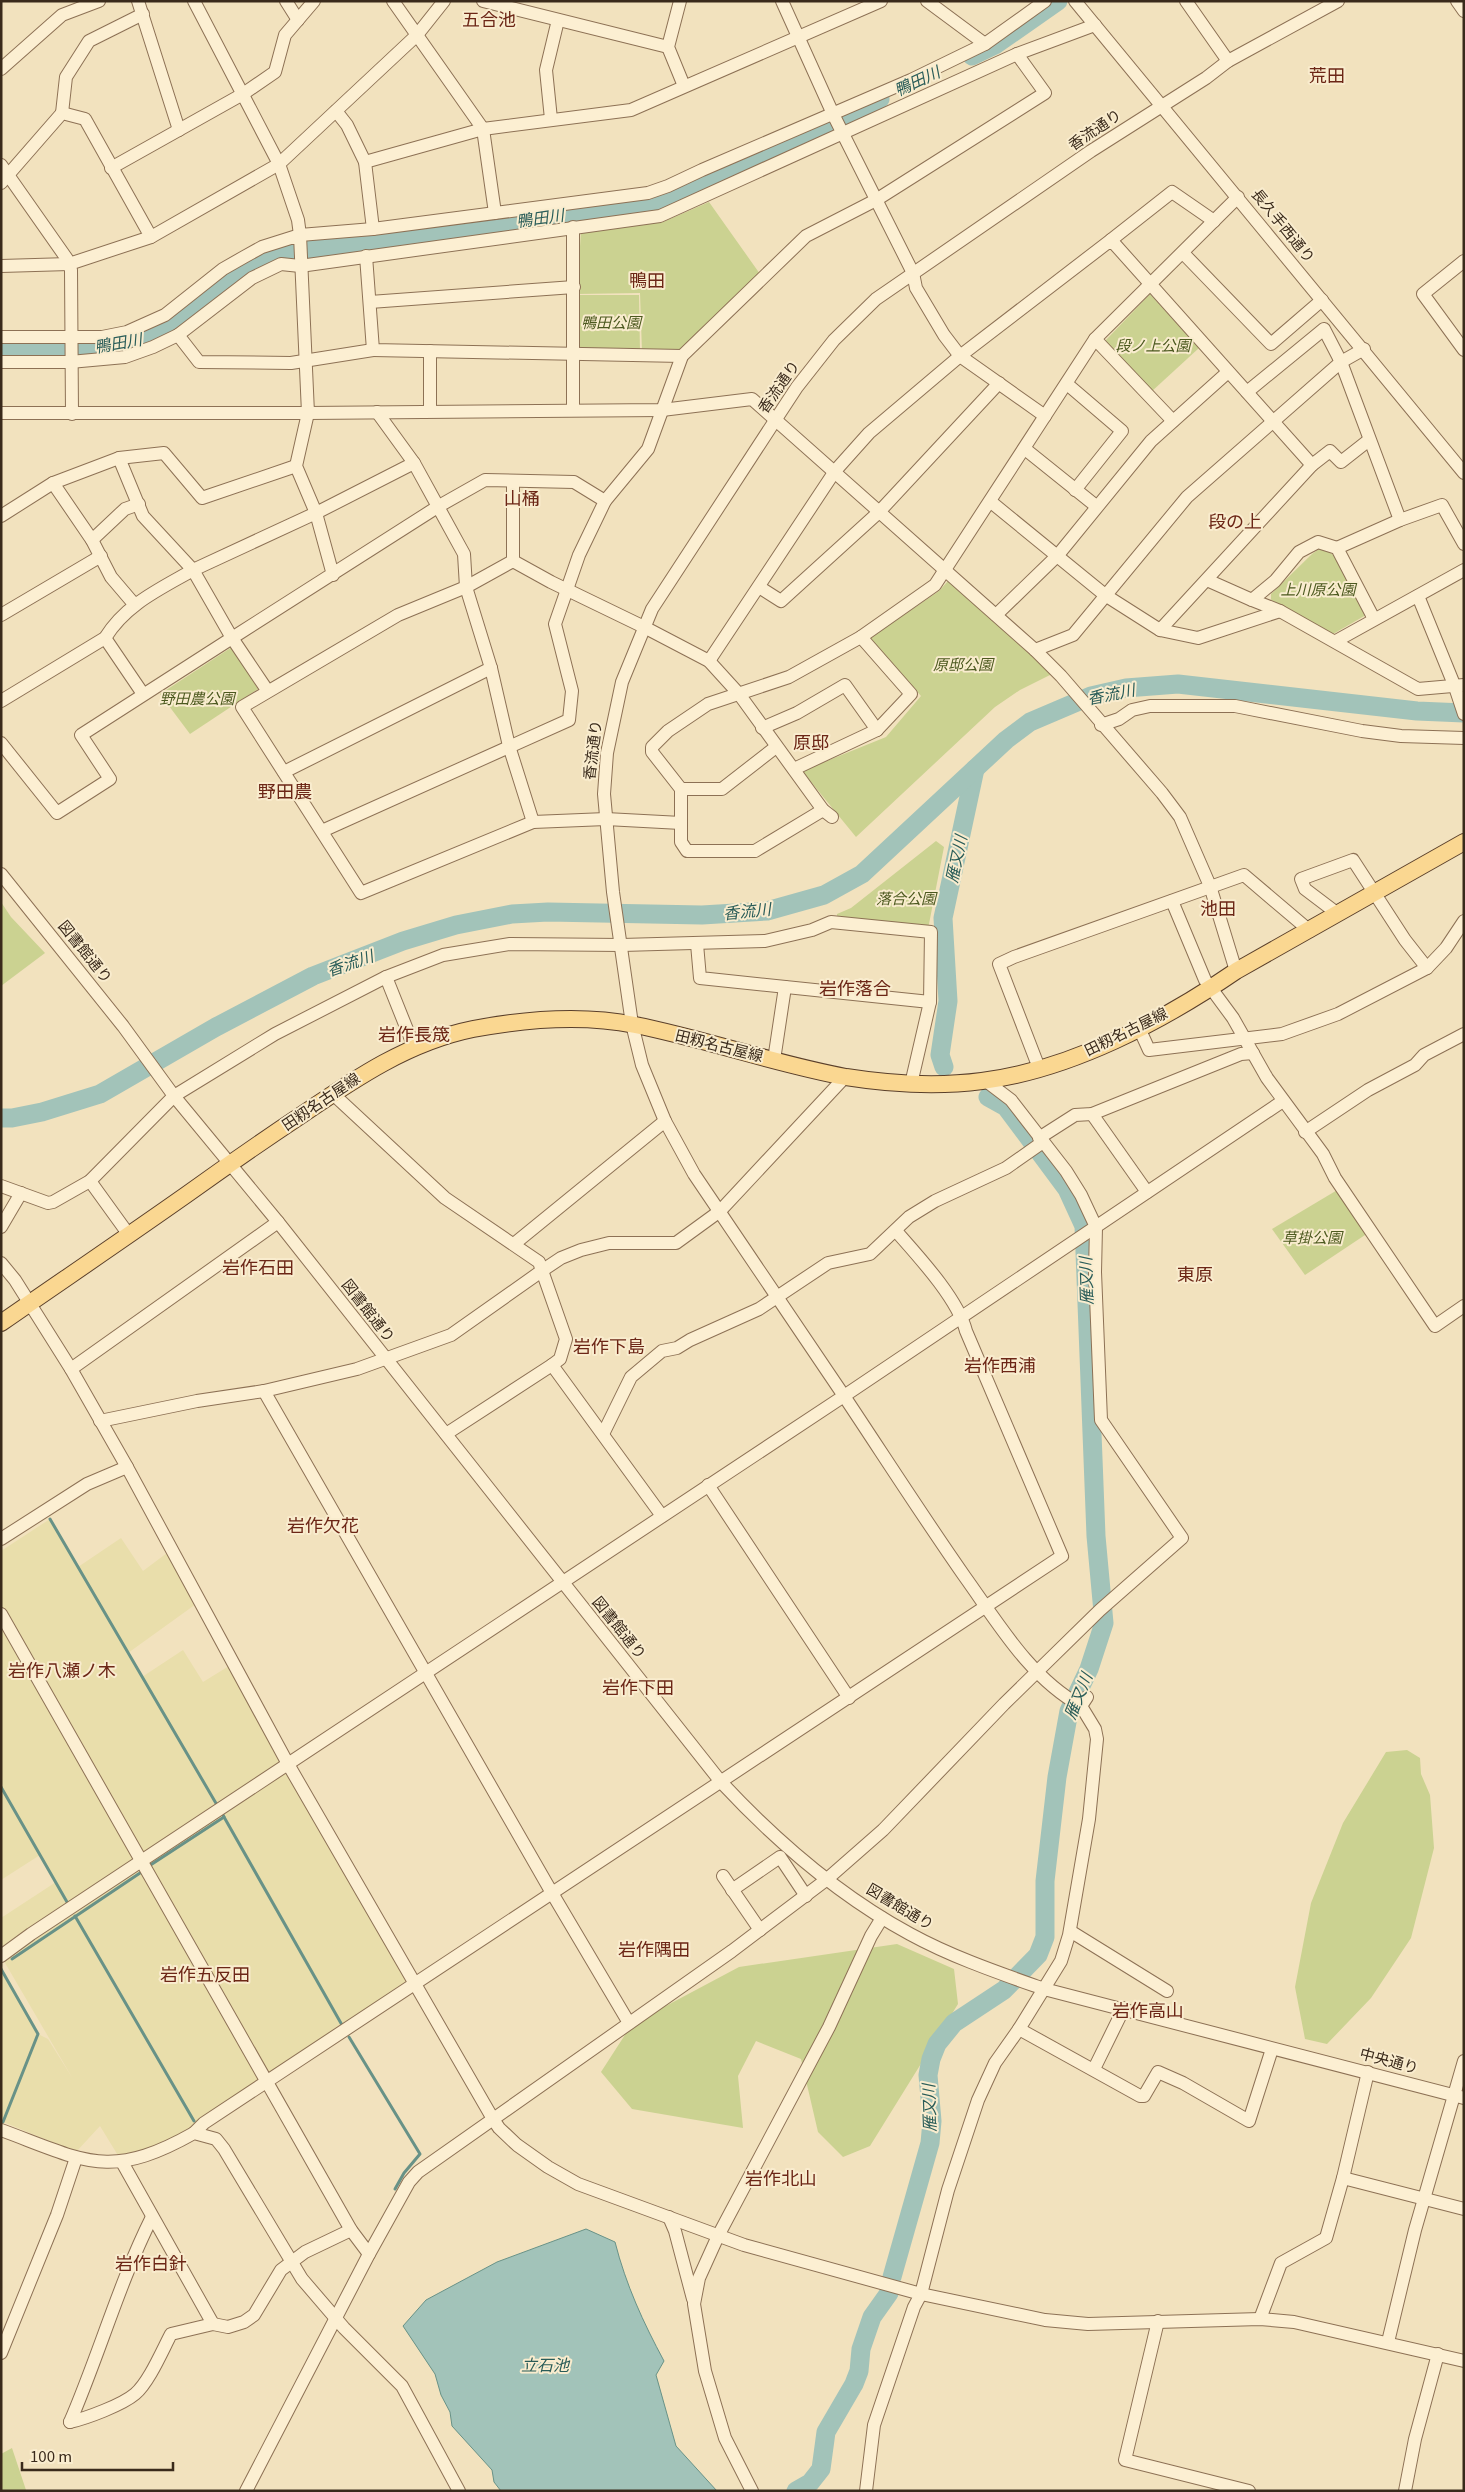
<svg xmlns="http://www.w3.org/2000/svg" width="1465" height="2492" font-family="Georgia,'Noto Sans JP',serif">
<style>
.farmland{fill:#e9deab}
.green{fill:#cbd291}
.water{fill:#a2c3b9;stroke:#689287}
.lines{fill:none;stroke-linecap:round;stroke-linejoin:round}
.stream{stroke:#689287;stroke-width:3}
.river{stroke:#a2c3b9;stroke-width:19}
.minor-casing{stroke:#8d7155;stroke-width:14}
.major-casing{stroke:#5a3f2a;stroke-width:18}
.minor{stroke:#fcefd2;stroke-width:12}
.major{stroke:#fad791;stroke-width:16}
.labels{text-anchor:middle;stroke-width:4;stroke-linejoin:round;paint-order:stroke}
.street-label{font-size:15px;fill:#3a2a1b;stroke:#f9ecce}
.park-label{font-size:15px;font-style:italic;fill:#4c591f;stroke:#f9ecce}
.water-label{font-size:16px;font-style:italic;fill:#295c58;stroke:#f9ecce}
.quarter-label{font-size:18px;fill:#6c2616;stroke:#f9ecce}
</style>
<rect width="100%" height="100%" fill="#f2e2be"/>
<path class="farmland" d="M50 1519 78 1567 121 1538 143 1571 167 1553 196 1604 128 1653 142 1677 183 1650 203 1682 229 1666 408 1981 204 2123 122 2162 100 2126 76 2152 1 2121V1969L38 2034 48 2039 73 2079 1 1956V1918L56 1882 40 1855 1 1880V1551Z"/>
<g class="green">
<path d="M709 202 760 274 680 354 642 352 640 293 577 294 581 231 663 222Z"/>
<path d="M1150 294 1199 348 1151 392 1105 341Z"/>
<path d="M577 295H639L640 352 577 350Z"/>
<path d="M1322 547 1336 557 1366 615 1333 634 1271 600V594L1312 554Z"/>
<path d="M948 581 1052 674 1020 690 995 707 856 837 802 771 886 737 921 696 870 638 939 591Z"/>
<path d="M232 647 258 689 190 734 160 694Z"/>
<path d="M936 841 944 847 928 929 837 919V914L851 908Z"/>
<path d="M1 902 11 917 45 953 1 986Z"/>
<path d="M1339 1189 1368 1233 1305 1275 1272 1229Z"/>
<path d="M1407 1750 1420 1758 1421 1774 1430 1795 1434 1848 1411 1938 1371 1998 1327 2044 1305 2039 1295 1987 1311 1903 1343 1823 1386 1752Z"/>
<path d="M897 1944 954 1969 958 2004 870 2146 843 2157 818 2132 801 2059 756 2041 738 2076 743 2128 632 2109 601 2072 632 2024 739 1967Z"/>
<path d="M12 2448 26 2490V2491H1V2454Z"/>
</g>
<path class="water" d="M586 2229 615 2242C626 2285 643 2322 664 2361L656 2375 676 2446 717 2491H501L494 2482 492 2470 452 2426 450 2412 441 2395 435 2374 403 2326 426 2300 497 2262Z"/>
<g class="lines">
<g class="stream">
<path d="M50 1519 217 1805"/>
<path d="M1 1787 67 1902"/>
<path d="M224 1817 342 2025"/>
<path d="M149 1866 224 1817 223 1815"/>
<path d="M75 1916 194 2121"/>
<path d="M12 1959 140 1873"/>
<path d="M1 1969 38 2034 3 2122"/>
<path d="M349 2037 420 2154 404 2173 395 2189"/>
</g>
<g class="river">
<path d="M972 56 995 45 1058 1"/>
<path d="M1 350C40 350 111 354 146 340 170 330 190 307 211 292 235 275 260 263 289 253L610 211 656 203 677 194 880 99"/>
<path d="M944 1067 940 1055 948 1001 943 918 975 769"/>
<path d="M1 1118H12L42 1112 100 1094 216 1027 313 976 403 941 456 925 512 914 548 912 702 915 767 911 824 895 862 874 1006 740 1030 722 1091 696 1126 688 1178 684 1417 711 1464 713"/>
<path d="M892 2277 930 2143 932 2121 928 2075 931 2059 937 2044 954 2023 1004 1990 1038 1955 1045 1937V1881L1057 1777 1069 1711 1089 1669 1104 1623 1096 1536 1084 1226 1067 1189 1006 1107 988 1097"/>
<path d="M796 2491 810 2483 821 2469 826 2432 854 2384 859 2371 861 2349 872 2317 889 2293"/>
</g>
<defs>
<g id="minor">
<path d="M138 1 179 130"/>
<path d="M194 1 279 164 298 220 300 235 373 229 648 193 668 186 702 170 911 80 985 44 1045 1"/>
<path d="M286 1 298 20"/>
<path d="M393 1 483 129 495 213"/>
<path d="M483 1 668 47"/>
<path d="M680 1 668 47 684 86"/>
<path d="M782 1 833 114 913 273 916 288 944 335 960 356 1045 416"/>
<path d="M927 1 985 44"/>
<path d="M1075 1 1464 473"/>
<path d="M1186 1 1228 61"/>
<path d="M1457 1 1464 11"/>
<path d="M1 69 62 15 99 1"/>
<path d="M336 111 347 125 365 162 373 229"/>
<path d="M62 113 66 77 89 41 143 14"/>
<path d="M551 119 546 70 558 20"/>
<path d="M365 162 483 129 631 110 881 1"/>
<path d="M1 165 67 259 71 270 72 414"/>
<path d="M111 168 243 94 275 72 285 35 314 1"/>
<path d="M1 183 62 113 85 119 151 237"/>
<path d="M573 227V410"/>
<path d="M1111 240 1172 192 1214 221"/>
<path d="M1183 253 1271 344 1322 300"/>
<path d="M366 256 373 350 682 356"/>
<path d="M1464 261 1423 294 1464 350"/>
<path d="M1 266 69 264 151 237 279 164 417 35 444 1"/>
<path d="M370 302 574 287"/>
<path d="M178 335 199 362 291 363 373 350"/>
<path d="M1 337H102L127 332 165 315 223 269 244 257 262 247 300 235 308 413 662 410 752 399 1035 650 1061 676 1162 793 1180 817 1210 886 1236 971"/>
<path d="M1095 339 1173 421"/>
<path d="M1 362H70L125 357 153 347 178 335 252 278 281 264 300 266 660 216 1017 54 1095 25"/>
<path d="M1067 384 1122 431 1075 490"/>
<path d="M1247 392 1324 329 1341 362 1400 520"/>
<path d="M430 411V351"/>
<path d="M377 412 414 463"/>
<path d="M1 413H308L296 466 316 513 414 463 464 554 466 587 491 668 509 746 533 822"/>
<path d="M1025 449 1096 506"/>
<path d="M1312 465 1330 451 1341 462 1369 440"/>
<path d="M513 482V561"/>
<path d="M53 483 92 540 111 577 134 604"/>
<path d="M1 516 53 483 119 458 164 453 202 498 296 466"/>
<path d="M92 540 125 509 139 504"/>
<path d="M1337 548 1400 520 1442 505 1464 544"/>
<path d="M333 575 316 513 193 570 232 638 439 506 485 480 574 482 605 501"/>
<path d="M1207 580 1252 600 1280 611 1418 689 1464 685"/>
<path d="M759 587 781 601 879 512 999 383"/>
<path d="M1418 596 1455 687 1464 714"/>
<path d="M1252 600 1275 581 1299 552 1318 542 1337 548 1374 619"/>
<path d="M1 615 101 556"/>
<path d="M996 615 1058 555 1151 441 1228 372"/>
<path d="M1160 630 1198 638 1280 611"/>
<path d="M105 638 143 694"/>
<path d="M1336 641 1464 570"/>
<path d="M1035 650 1073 635 1187 497 1341 362 1364 349"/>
<path d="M709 661 835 471 869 433 960 356 1111 240 1312 465 1160 630 1105 595 991 502"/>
<path d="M1 701 105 638C126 604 160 589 193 570L143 516 119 458"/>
<path d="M1101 725 1119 719 1132 710 1150 706H1235L1362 731 1401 736 1464 738"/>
<path d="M762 728 797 713 845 685 877 730"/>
<path d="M1 743 57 813 110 779 81 735 232 638 267 690"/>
<path d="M794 769 877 730 911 694 861 637"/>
<path d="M284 772 491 668"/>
<path d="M681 789H722L776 747"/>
<path d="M823 810 755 851H687L681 842V789L652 752V747L668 731 708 704 789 677 861 637 935 585 1095 339 1238 197"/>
<path d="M681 823 606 819 533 822 361 893 242 707 398 615 466 587 513 561 551 582 644 627 709 661 739 694 823 810 832 817"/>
<path d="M322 831 569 720 572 691 555 624 579 555 605 501 648 449 682 356 806 236 876 200 1045 93 1017 54"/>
<path d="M1 874 123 1026 174 1096 278 1222 721 1782C777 1842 838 1895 910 1934 952 1957 999 1973 1044 1989L1464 2098"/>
<path d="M1172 901 1205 980 1233 1018 1267 1078 1323 1154 1335 1178 1435 1326 1464 1306"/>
<path d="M1338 914 1305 889 1301 879 1353 860 1405 940 1427 968"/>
<path d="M697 944 700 978 930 1002"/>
<path d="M386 977 414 1047"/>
<path d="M1139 1028 1149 1050 1282 1034 1338 1014 1427 968 1446 948 1464 921"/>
<path d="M774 1060 785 987"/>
<path d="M1039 1068 999 964 1014 957 1244 875 1310 931"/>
<path d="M333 1094 445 1198 539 1262 566 1339 560 1359 552 1365 662 1516"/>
<path d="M1092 1114 1147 1192"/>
<path d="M1305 1132 1368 1090 1415 1065 1424 1055 1464 1034"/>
<path d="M1039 1138 1075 1115 1092 1114 1241 1054 1253 1053"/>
<path d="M90 1181 129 1235"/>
<path d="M1 1186 48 1203 53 1202 90 1181 174 1096 275 1034 386 977 443 955 510 944 622 945 765 941 812 930 831 922 931 932 930 1002 911 1084"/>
<path d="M1 1227 21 1193"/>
<path d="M514 1244 665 1121"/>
<path d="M1 1263 15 1280 71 1369 127 1467 288 1764 493 2119 499 2128 517 2145 548 2167 578 2184 744 2245 921 2294 1045 2320 1088 2324 1260 2319 1294 2322 1464 2361"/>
<path d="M71 1369 278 1222"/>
<path d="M264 1391 552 1893 629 2023"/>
<path d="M100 1421 197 1401 264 1391 357 1369 451 1335 543 1270 561 1258 581 1250 609 1243H676L720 1211 845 1077"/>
<path d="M446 1434 552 1365"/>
<path d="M603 1434 631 1377 662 1351 677 1348 690 1340 759 1309 828 1263 870 1254 909 1217 935 1201 1006 1168 1043 1142"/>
<path d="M708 1485 849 1698"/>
<path d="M1 1539 87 1484 127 1467"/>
<path d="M1 1614 351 2230 369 2254"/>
<path d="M1081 1706C1030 1678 998 1623 965 1577 923 1517 884 1456 844 1396L1283 1101"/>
<path d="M723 1876 760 1930"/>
<path d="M732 1890 780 1857 806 1896"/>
<path d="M1070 1931 1167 1991"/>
<path d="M1 1956 31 1934 844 1396 694 1174 665 1121 642 1065 632 1024 613 892 604 794 607 753 622 682 652 609 776 419 797 387 834 340 876 299 1091 151 1206 78 1228 61 1338 1"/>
<path d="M1019 2029 1140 2096H1144L1158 2072 1183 2083 1249 2121 1272 2049"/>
<path d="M1094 2069 1124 2008"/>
<path d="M1 2130C85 2161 109 2181 194 2133L216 2139 224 2149 302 2279 344 2328 402 2386 459 2491"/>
<path d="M194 2133 204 2123 1062 1556 966 1331C958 1299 918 1256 896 1231"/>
<path d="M122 2162 213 2324"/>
<path d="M1343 2178 1464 2209"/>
<path d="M669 2217 675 2231 693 2299"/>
<path d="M1260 2319 1281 2263 1326 2238 1343 2178 1368 2072"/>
<path d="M1158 2321 1125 2460 1249 2491"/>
<path d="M1388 2342 1415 2230 1464 2061"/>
<path d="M1 2353 57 2215 76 2158"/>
<path d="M70 2422C87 2418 122 2405 135 2394 149 2382 162 2351 171 2334L213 2324 228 2327 244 2322 254 2315 281 2270 305 2252 351 2230"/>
<path d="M70 2422C99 2355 119 2283 152 2217"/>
<path d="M246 2491 369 2254 409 2182 418 2172 732 1951 826 1880 883 1830 1004 1704 1100 1610 1182 1538 1101 1420 1095 1272 1096 1227 1081 1195 1066 1171 1011 1100 986 1081"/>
<path d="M752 2491 725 2438 705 2371 694 2304 699 2278 718 2236 829 2027 871 1936 882 1918"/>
<path d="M866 2491 874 2425 914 2307 921 2294 948 2190 978 2100 995 2063 1019 2029 1061 1961 1069 1935 1089 1819 1097 1739 1095 1729 1081 1706 1087 1697"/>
<path d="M1405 2491 1415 2439 1438 2354"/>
</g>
<path id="major" d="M1 1323C63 1280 125 1238 186 1195 225 1167 264 1140 303 1114 356 1078 409 1042 473 1029 526 1019 581 1014 635 1025 706 1039 775 1064 846 1077 890 1084 937 1087 982 1081 1070 1070 1163 1021 1236 971L1464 842"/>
</defs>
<use href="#minor" class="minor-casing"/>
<use href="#major" class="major-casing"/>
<use href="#minor" class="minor"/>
<use href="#major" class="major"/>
</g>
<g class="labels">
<g class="street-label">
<text transform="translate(1095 130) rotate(-34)" y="5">香流通り</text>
<text transform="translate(1283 226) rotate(51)" y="5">長久手西通り</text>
<text transform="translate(779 387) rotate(-55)" y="5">香流通り</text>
<text transform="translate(593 750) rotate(-83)" y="5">香流通り</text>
<text transform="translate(85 952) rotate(51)" y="5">図書館通り</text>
<text transform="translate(1126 1032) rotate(-26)" y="5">田籾名古屋線</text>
<text transform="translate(719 1046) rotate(14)" y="5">田籾名古屋線</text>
<text transform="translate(321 1102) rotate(-34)" y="5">田籾名古屋線</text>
<text transform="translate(368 1311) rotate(52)" y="5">図書館通り</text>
<text transform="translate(619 1628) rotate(51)" y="5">図書館通り</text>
<text transform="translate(900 1907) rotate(31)" y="5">図書館通り</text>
<text transform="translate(1389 2061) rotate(15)" y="5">中央通り</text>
</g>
<g class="park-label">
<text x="611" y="328">鴨田公園</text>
<text x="1153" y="351">段ノ上公園</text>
<text x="1318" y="595">上川原公園</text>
<text x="963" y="670">原邸公園</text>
<text x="197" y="704">野田農公園</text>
<text x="906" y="904">落合公園</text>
<text x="1312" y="1243">草掛公園</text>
</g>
<g class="water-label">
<text transform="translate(917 81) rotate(-25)" y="6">鴨田川</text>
<text transform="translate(540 218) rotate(-8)" y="6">鴨田川</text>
<text transform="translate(118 343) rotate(-10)" y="6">鴨田川</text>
<text transform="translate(1111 694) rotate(-11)" y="6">香流川</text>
<text transform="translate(956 859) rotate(-78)" y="6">雁又川</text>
<text transform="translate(747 911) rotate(-6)" y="6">香流川</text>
<text transform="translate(350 963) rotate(-19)" y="6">香流川</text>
<text transform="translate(1086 1281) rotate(-92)" y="6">雁又川</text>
<text transform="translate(1078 1696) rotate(-68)" y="6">雁又川</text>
<text transform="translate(929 2108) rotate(-92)" y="6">雁又川</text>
<text x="545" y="2371">立石池</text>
</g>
<g class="quarter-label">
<text x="489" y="26">五合池</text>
<text x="1327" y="82">荒田</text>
<text x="647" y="287">鴨田</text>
<text x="522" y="505">山桶</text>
<text x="1235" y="528">段の上</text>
<text x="811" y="749">原邸</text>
<text x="285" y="798">野田農</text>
<text x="1218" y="915">池田</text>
<text x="855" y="995">岩作落合</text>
<text x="414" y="1041">岩作長筬</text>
<text x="258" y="1274">岩作石田</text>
<text x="1195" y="1281">東原</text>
<text x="609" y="1353">岩作下島</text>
<text x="1000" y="1372">岩作西浦</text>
<text x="323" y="1532">岩作欠花</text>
<text x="62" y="1677">岩作八瀬ノ木</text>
<text x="638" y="1694">岩作下田</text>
<text x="654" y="1956">岩作隅田</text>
<text x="205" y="1981">岩作五反田</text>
<text x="1148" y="2017">岩作高山</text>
<text x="781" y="2185">岩作北山</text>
<text x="151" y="2270">岩作白針</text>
</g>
</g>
<rect width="1465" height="2492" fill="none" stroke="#3a2a1b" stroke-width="5"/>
<path d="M22 2462v8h151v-8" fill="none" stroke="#3a2a1b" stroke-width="2.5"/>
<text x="30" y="2462" font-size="15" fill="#3a2a1b" stroke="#f9ecce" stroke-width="4" paint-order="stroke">100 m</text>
</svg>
